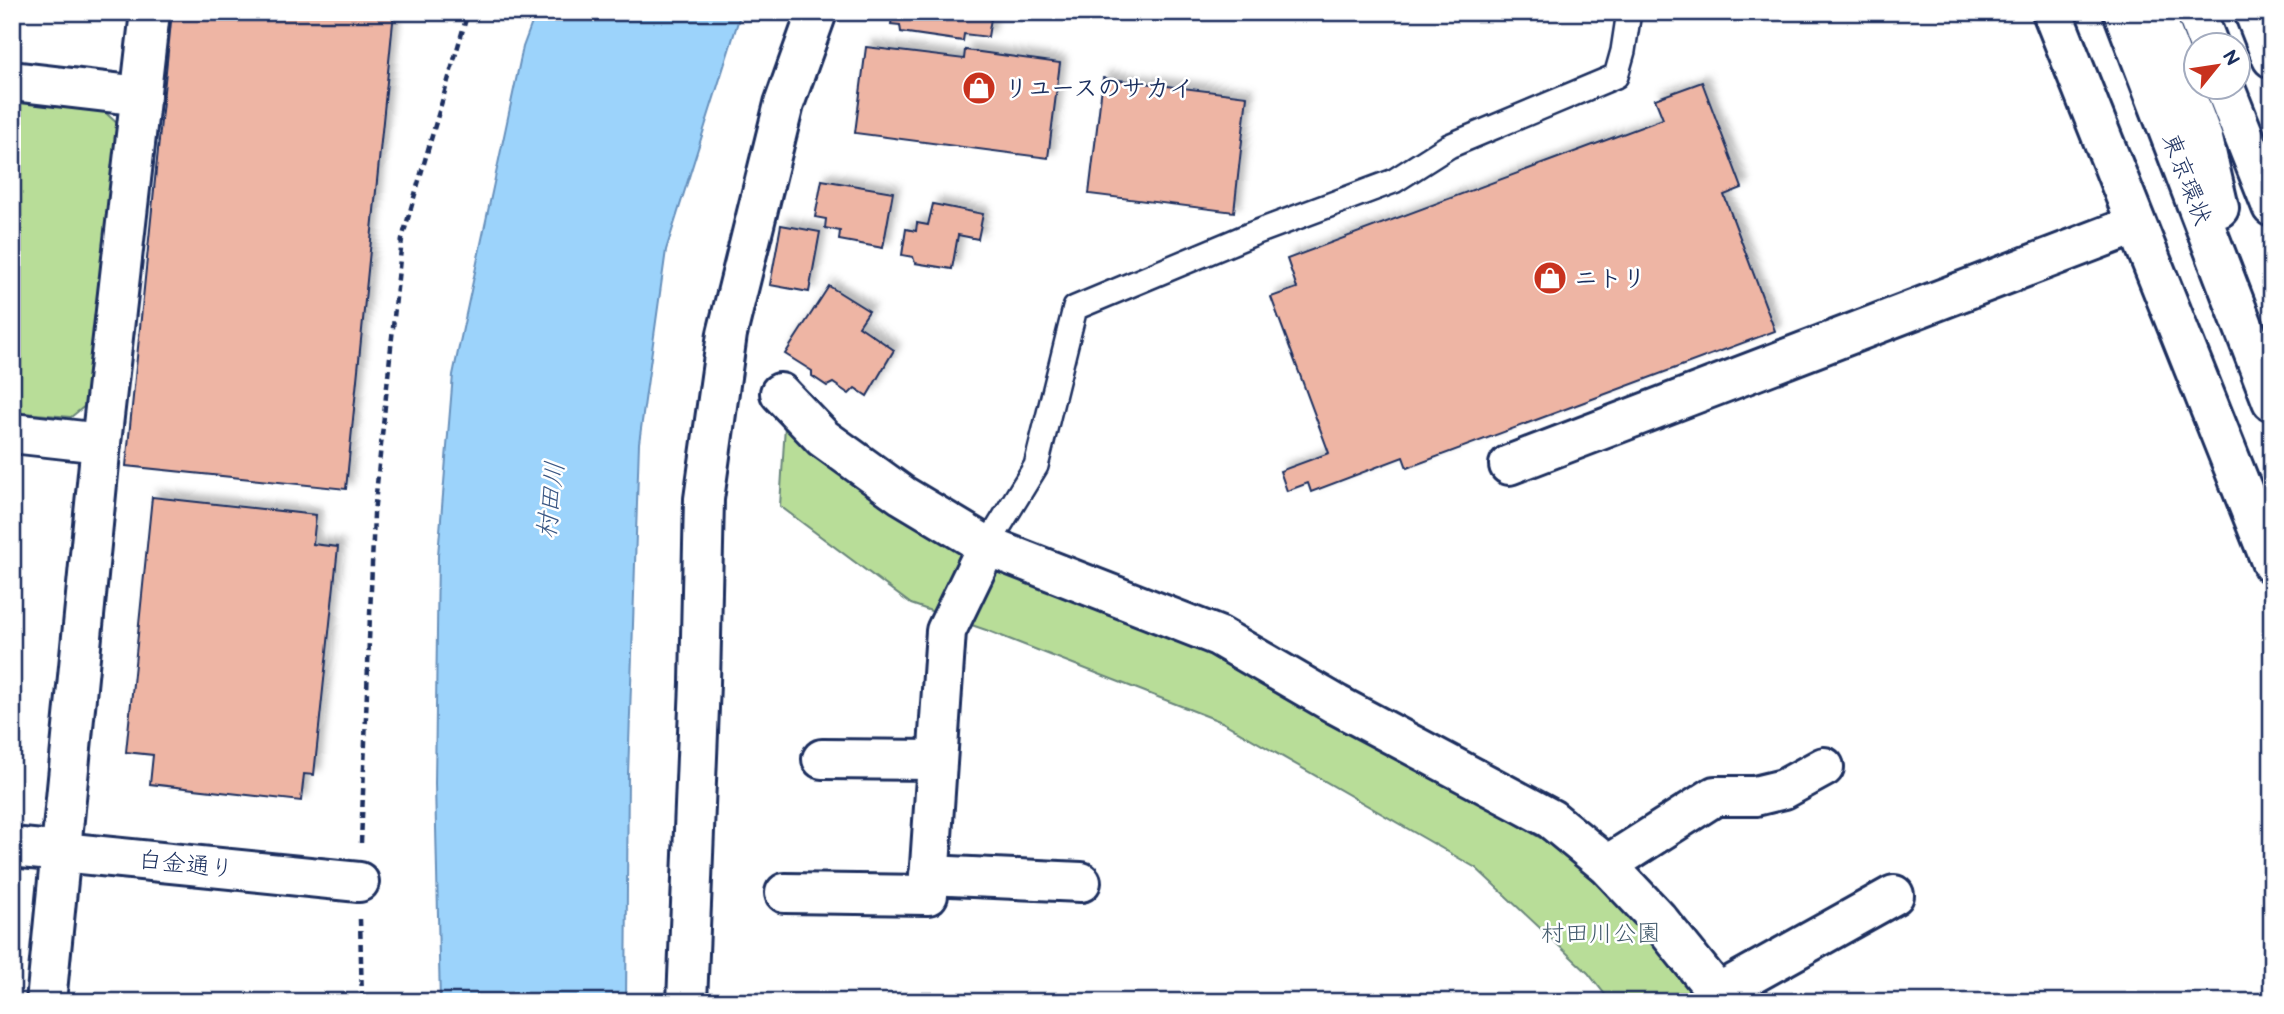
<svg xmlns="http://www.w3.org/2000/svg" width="2284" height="1014" font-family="'Balsamiq Sans','Klee One',sans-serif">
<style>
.green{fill:#b8dd98;stroke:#6a867b;stroke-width:2}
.water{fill:#9cd3fb;stroke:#6891bc;stroke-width:2}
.building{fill:#eeb5a4;stroke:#1b2f5e;stroke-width:2;filter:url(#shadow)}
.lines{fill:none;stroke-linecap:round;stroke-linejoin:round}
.service-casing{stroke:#1b2f5e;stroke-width:28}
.minor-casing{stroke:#1b2f5e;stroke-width:44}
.tertiary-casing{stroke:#1b2f5e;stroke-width:44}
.trunk-casing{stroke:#1b2f5e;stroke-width:44}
.path{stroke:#1b2f5e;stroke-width:4.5;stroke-dasharray:7 5;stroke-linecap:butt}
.service{stroke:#fff;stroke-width:23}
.minor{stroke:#fff;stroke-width:38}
.tertiary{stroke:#fff;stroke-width:38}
.trunk{stroke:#fff;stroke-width:38}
.labels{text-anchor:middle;stroke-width:5;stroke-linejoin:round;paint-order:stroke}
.poi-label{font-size:24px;font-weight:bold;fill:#1b2f5e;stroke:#fff;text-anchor:start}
.street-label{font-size:24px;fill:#1b2f5e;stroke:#fff}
.park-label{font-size:24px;fill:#425a6c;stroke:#fff}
.water-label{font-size:26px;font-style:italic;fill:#3b5885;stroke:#fff}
</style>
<defs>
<filter id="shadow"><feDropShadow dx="6" dy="-6" stdDeviation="3.5" flood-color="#0004"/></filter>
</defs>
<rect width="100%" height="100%" fill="#fff"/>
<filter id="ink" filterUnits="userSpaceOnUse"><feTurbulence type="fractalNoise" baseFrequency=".0143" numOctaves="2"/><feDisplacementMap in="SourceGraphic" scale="14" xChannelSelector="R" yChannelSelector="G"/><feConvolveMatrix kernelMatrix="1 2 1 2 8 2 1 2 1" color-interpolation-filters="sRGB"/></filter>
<g filter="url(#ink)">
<g class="green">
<path d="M12 96 97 105 120 126 91 401 71 417 12 412Z"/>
<path d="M785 425 866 494 969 557 1010 576 1230 658 1573 857 1711 1002H1611L1588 973 1476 868 1222 722 986 630 911 604 780 506Z"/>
</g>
<path class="water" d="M536 12H741L666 250 639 443 628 775 626 1002H440L435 784 438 555 453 375 523 47Z"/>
<g class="building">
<path d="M172 12H394L346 489 126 466Z"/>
<path d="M893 12H992L988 37 964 34 963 41 901 32 900 25 891 24Z"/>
<path d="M866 47 964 59 965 50 1060 63 1048 158 855 133Z"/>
<path d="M1103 78 1247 96 1234 212 1089 194Z"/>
<path d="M1702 82 1742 188 1724 195 1775 331 1407 468 1403 457 1311 492 1308 483 1287 491 1280 471 1329 453 1271 297 1297 288 1287 259 1663 119 1655 99Z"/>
<path d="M822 180 893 192 883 248 839 240 840 231 825 228 826 219 815 217Z"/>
<path d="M933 204 983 214 978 239 958 235 952 269 915 263 913 257 902 255 906 229 916 231 917 223 928 225Z"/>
<path d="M781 225 820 232 809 292 770 285Z"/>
<path d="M829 286 869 311 859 326 894 350 867 396 855 388 849 394 833 383 827 386 812 376V371L785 354Z"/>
<path d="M152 497 316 515 313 544 338 547 314 775 304 774 301 801 150 784 153 755 126 752Z"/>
</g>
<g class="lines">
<defs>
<path id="service" d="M987 546 1036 466 1075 308 1252 234 1394 181 1449 146 1616 76 1623 51 1629 12"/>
<g id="minor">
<path d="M2052 12 2272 564"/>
<path d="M2254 12 2272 58"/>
<path d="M12 81 141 96"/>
<path d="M780 393 823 438 902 495 987 546 1218 636 1337 705 1551 819 1607 865 1658 919 1725 1002"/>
<path d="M12 433 101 443"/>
<path d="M1509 465 2135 225"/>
<path d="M822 759 937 760"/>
<path d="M1607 865 1715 796H1755L1784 789 1824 767"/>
<path d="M929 875 1081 882"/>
<path d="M785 893 928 895 946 631 987 546"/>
<path d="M1718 993 1894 895"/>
<path d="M46 1002 101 443 150 12"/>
<path d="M687 1002 700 683 704 499 727 334 784 104 817 12"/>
</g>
<path id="tertiary" d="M12 847 359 882"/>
<g id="trunk">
<path d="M2123 12 2272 401"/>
<path d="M2154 12 2203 139 2219 208"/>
<path d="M2196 12 2209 46"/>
<path d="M2225 88 2272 207"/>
</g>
</defs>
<use href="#service" class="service-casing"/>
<use href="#minor" class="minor-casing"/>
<use href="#tertiary" class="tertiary-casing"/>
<use href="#trunk" class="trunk-casing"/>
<g class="path">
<path d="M361 843 374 514 402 239 468 12"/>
<path d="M360 919 362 1002"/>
</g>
<use href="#service" class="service"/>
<use href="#minor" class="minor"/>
<use href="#tertiary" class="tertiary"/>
<use href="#trunk" class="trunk"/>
</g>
</g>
<defs>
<symbol id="shop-disc" viewBox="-11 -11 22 22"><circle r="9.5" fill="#c8321e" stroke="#fff"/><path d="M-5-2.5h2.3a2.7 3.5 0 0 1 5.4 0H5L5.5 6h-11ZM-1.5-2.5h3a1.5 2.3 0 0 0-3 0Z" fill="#fff"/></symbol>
</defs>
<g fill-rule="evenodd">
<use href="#shop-disc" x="960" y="69" width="38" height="38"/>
<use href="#shop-disc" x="1531" y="259" width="38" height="38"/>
</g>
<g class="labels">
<g class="poi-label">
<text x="1004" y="96">リユースのサカイ</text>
<text x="1574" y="286">ニトリ</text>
</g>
<g class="street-label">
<text transform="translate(2187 179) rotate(69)" y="8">東京環状</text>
<text transform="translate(186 864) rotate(6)" y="8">白金通り</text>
</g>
<g class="park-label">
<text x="1601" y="941">村田川公園</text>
</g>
<g class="water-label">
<text transform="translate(550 500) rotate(-83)" y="9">村田川</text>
</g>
</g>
<rect width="2284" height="1014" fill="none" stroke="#fff" stroke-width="42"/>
<rect x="21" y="21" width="2242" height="972" fill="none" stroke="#1b2f5e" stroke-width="2.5" filter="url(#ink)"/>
<g transform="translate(2217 66) rotate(60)"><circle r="33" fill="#ffffff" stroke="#a4acbf" stroke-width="2"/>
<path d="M0-5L12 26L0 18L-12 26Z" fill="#c8321e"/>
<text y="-10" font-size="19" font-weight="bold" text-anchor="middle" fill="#1b2f5e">N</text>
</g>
</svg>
